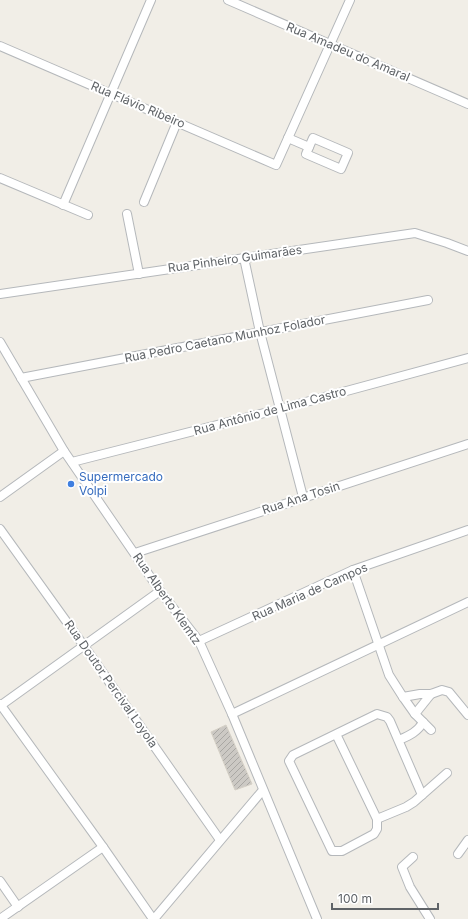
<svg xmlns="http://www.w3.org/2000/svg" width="468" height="919" font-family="Inter,sans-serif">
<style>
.building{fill:url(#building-hatch);stroke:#d5d0c6}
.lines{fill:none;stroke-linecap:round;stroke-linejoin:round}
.minor-casing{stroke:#b5b8bb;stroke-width:10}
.minor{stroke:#fff;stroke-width:8}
.shop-dot{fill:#3f7fe0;stroke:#fff;stroke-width:1.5}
.labels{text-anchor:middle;stroke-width:4;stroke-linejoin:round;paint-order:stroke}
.street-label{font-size:12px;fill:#5f6367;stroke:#fff}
.shop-label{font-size:12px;fill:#366cbe;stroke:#fff;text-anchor:start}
</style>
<defs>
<pattern id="building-hatch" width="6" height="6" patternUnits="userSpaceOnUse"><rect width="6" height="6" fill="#ccc9c4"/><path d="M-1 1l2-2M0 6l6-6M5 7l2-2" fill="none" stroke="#a9a7a3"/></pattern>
</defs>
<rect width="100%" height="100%" fill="#f1eee7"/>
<path class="building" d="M226 725 252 784 235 790 211 732Z"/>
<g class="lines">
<defs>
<g id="minor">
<path d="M228 0 468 104"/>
<path d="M0 46 276 165 350 0"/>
<path d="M288 138 309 147"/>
<path d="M313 138 348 153 341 169 306 154Z"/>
<path d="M0 178 88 215"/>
<path d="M144 202 177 122"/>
<path d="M63 205 151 0"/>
<path d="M127 214 139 274"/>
<path d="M244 258 260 332 303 497"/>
<path d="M0 294 415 233 447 243 468 251"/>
<path d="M0 342 64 451 160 591 199 641 232 714 317 919"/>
<path d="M21 378 428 300"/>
<path d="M72 462 280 409 468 358"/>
<path d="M0 497 64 451"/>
<path d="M0 529 84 646 220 840"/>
<path d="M135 553 468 444"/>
<path d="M353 570 389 675 403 697 415 714 431 730"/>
<path d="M199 641 353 570 468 530"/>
<path d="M403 697 420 694H431L442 690 449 692 468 715"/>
<path d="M0 704 103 847 153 919"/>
<path d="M0 706 160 591"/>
<path d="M232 714 468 602"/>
<path d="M415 714 431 694"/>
<path d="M336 734 377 819V829L374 834 342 851H332L289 761 293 755 377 714 387 717 390 721 422 795"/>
<path d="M399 740C408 736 418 732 423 722"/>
<path d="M377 819 406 807 414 802 447 773"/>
<path d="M458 854 468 840"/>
<path d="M413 857 402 867 410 887 430 919"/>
<path d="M0 881 18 907"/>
<path d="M0 919 103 847"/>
<path d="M154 919 263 790"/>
</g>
</defs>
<use href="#minor" class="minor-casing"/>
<use href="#minor" class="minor"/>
</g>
<circle class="shop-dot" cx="71" cy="484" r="4"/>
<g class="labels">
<g class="street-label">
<text transform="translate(348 52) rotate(23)" y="4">Rua Amadeu do Amaral</text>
<text transform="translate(138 105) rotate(23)" y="4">Rua Flávio Ribeiro</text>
<text transform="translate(235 259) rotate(-8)" y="4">Rua Pinheiro Guimarães</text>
<text transform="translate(225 339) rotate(-11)" y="4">Rua Pedro Caetano Munhoz Folador</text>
<text transform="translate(270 411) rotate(-15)" y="4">Rua Antônio de Lima Castro</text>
<text transform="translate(301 498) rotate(-18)" y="4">Rua Ana Tosin</text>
<text transform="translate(310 592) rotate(-24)" y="4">Rua Maria de Campos</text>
<text transform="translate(167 599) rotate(55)" y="4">Rua Alberto Klemtz</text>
<text transform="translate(111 684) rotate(55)" y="4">Rua Doutor Percival Loyola</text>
</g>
<g class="shop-label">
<text x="79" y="481">Supermercado<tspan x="79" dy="14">Volpi</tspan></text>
</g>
</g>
<path d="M332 903v6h106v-6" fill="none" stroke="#5f6367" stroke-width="2"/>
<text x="338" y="903" font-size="12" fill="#5f6367" stroke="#ffffff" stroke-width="3" paint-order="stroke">100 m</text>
</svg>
